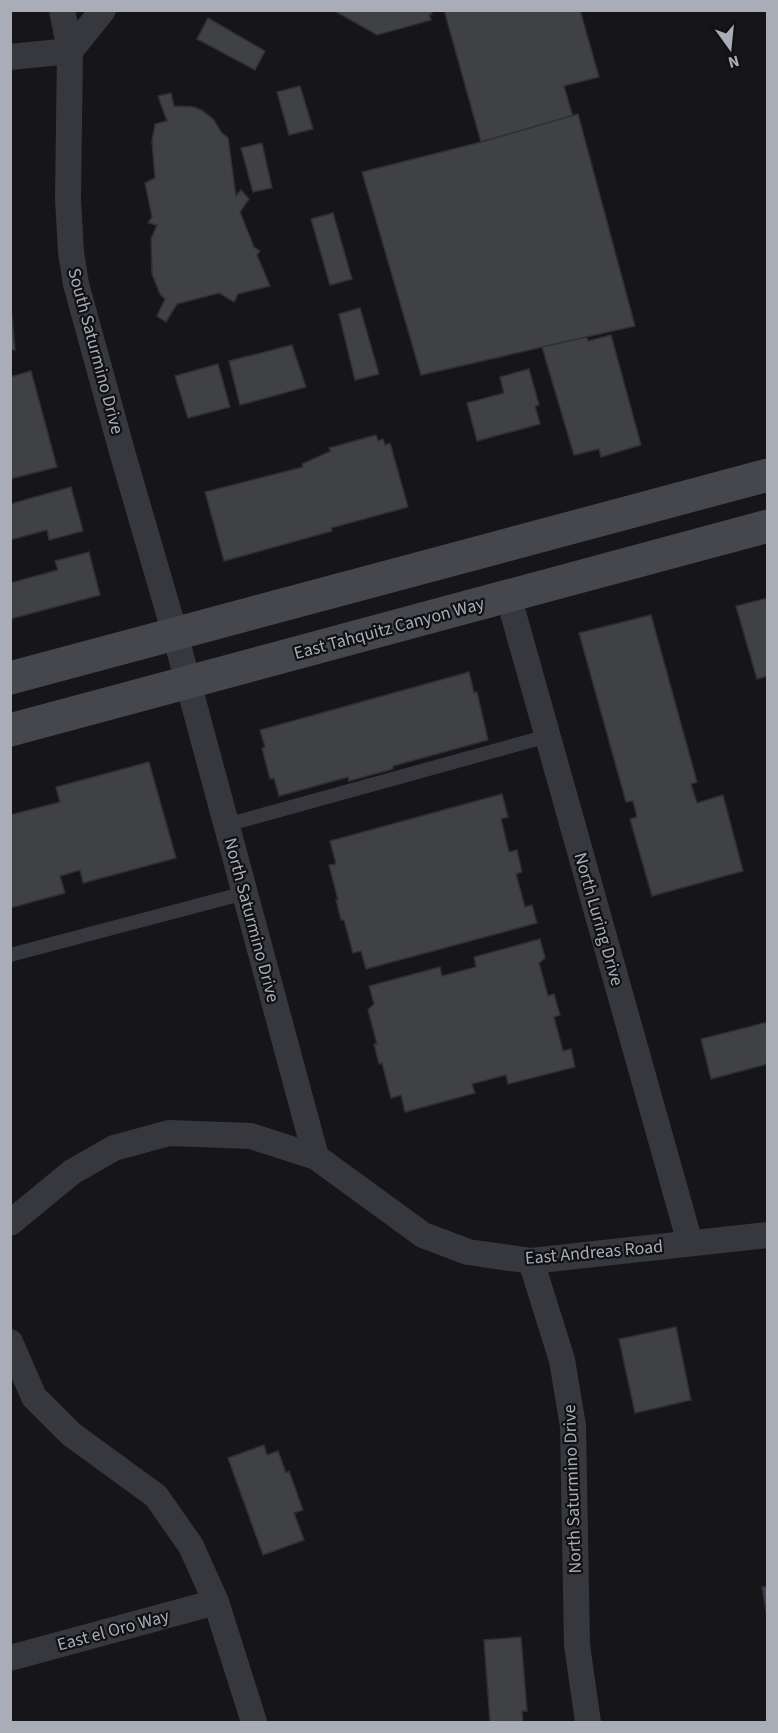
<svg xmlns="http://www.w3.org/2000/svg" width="778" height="1733" font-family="'Source Sans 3',sans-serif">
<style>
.building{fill:#404145;stroke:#303034;stroke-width:1.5}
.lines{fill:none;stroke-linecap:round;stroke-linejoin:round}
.lane{stroke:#37383d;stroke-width:14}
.street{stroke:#37383d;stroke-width:26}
.secondary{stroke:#45474d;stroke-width:33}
.labels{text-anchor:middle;stroke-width:4.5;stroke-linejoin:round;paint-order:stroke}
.street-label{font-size:18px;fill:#a8adb8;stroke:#111113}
</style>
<rect width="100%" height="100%" fill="#161618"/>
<g class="building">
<path d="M333 10H431L432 14 429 15 431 20 377 35Z"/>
<path d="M444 10H580L599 77 564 86 573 117 481 142Z"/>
<path d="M208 18 265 51 255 70 197 39Z"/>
<path d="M300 86 313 129 289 135 277 92Z"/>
<path d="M171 93 174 106 194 107 203 111 214 120 221 132 228 138 236 196 241 190 249 199 240 212 254 247 260 251 257 255 270 286 238 294 234 302 219 293 177 304 166 322 157 316 165 299 160 294 152 274 151 239 157 225 148 223 152 217 145 183 155 178 152 141 155 124 167 121 158 96Z"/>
<path d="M578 114 635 326 421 375 362 172 481 142Z"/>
<path d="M262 143 272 188 253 192 241 148Z"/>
<path d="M333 213 352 279 330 285 311 219Z"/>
<path d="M10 297 15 350H10Z"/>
<path d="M360 308 379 374 355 380 339 314Z"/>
<path d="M611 335 641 445 601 457 599 449 574 455 542 347 587 337 588 341Z"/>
<path d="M292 345 306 387 240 405 229 361Z"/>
<path d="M218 364 230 407 188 418 175 376Z"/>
<path d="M529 369 539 405 535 406 540 424 477 441 467 403 504 393 500 377Z"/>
<path d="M31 371 57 467 10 479V377Z"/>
<path d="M376 435 378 441 383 439 385 445 390 443 408 507 331 528 332 531 224 561 205 492 303 467 302 464 331 451 329 448Z"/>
<path d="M71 487 83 531 49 540 47 530 10 540V504Z"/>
<path d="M89 552 100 595 10 619V583L58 570 55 561Z"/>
<path d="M768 598V676L757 679 736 606Z"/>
<path d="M651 615 697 782 691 784 697 803 723 795 743 871 652 896 630 819 637 817 633 801 626 802 579 633Z"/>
<path d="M469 672 474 693 477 692 488 740 393 766V769L349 781 348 777 279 796 274 778 270 779 262 748 265 747 260 730Z"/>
<path d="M149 762 176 858 83 883 80 870 60 876 65 893 10 908V815L60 802 56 787Z"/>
<path d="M502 794 508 817 501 819 509 852 517 850 522 872 516 874 525 907 532 905 537 923 366 969 361 951 353 953 344 920H341L336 900H338L329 865 336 864 330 841Z"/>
<path d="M540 939 545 958 539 963 548 996 554 994 560 1015 554 1017 563 1051 571 1049 575 1067 508 1084 506 1075 472 1084 475 1093 405 1112 401 1095 391 1098 382 1063 379 1064 374 1044H377L368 1010 374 1004 369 986 440 967 442 976 476 967 474 957Z"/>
<path d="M768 1022V1064L711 1079 701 1039Z"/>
<path d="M676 1327 691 1400 635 1413 619 1339Z"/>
<path d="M264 1445 267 1455 278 1451 286 1473 289 1471 303 1510 294 1513 304 1540 263 1555 228 1458Z"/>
<path d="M762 1587H768V1622Z"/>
<path d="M521 1637 527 1711H522L523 1722H490L484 1640Z"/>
</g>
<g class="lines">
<g class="lane">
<path d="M226 825 548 736"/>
<path d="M10 955 245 893"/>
</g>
<g class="street">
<path d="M62 10 70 51 68 199 71 252 76 284 123 455 175 634 316 1157"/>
<path d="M10 57 70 51 103 10"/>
<path d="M508 595 690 1243"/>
<path d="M10 1223 72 1172 114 1148 169 1133 251 1136 316 1157 423 1235 468 1252 531 1261 768 1235"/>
<path d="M531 1261 562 1360 573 1426 577 1645 588 1722"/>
<path d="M10 1342 34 1397 71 1434 156 1496 191 1546 216 1602 254 1722"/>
<path d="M10 1658 216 1602"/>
</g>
<g class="secondary">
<path d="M10 678 768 475"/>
<path d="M10 730 768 526"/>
</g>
</g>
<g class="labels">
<g class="street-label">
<text transform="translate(96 351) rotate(75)" y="6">South Saturmino Drive</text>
<text transform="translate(389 628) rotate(-15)" y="6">East Tahquitz Canyon Way</text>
<text transform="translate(599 919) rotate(74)" y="6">North Luring Drive</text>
<text transform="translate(252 920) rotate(75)" y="6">North Saturmino Drive</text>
<text transform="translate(594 1252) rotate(-5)" y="6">East Andreas Road</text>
<text transform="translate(572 1489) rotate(-92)" y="6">North Saturmino Drive</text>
<text transform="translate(113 1630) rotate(-15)" y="6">East el Oro Way</text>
</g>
</g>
<rect width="778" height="1733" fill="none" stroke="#a8adb8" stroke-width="24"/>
<g transform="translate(730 48) rotate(165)" stroke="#111113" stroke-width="4.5" paint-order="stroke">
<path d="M0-4.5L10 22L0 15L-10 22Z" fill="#a8adb8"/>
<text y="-9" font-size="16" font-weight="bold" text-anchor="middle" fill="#a8adb8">N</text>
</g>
</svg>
